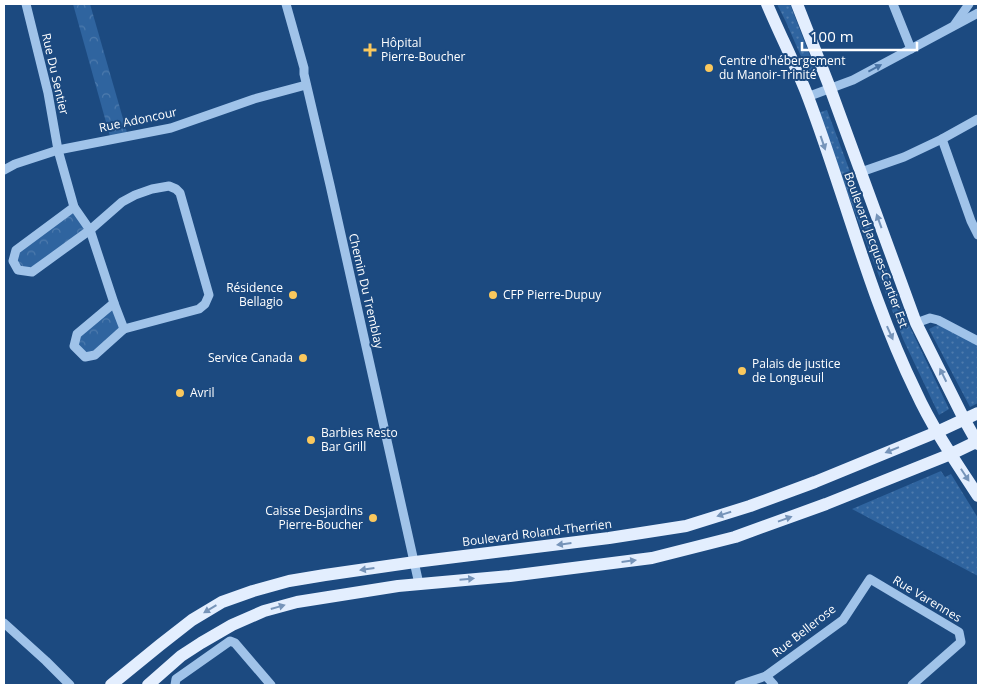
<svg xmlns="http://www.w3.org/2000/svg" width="982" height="689" font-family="'Open Sans',sans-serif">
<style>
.grass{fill:url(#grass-dots)}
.park{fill:url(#park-crowns)}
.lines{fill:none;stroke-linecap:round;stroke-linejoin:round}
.minor{stroke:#a0c3e9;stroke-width:9}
.major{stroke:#e3eefe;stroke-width:12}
.oneway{fill:#4a74a5}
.oneway2{fill:#7694b9}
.poi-dot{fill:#fac85d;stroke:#1c4a80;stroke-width:2}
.labels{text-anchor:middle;stroke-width:4;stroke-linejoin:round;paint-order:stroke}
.poi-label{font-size:12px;fill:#fff;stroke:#1c4a80;text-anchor:start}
.street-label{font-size:12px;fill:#fff;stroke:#1c4a80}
</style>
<defs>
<pattern id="grass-dots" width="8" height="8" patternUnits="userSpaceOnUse" patternTransform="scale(1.25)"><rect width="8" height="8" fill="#2f649f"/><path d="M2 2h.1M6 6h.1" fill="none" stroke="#4e7bad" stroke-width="1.8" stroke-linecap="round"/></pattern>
<pattern id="park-crowns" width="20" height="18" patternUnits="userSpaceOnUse" patternTransform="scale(1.25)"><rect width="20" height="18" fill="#2f649f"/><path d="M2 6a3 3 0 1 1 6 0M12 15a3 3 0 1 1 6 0" fill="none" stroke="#4e7bad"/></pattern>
</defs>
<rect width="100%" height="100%" fill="#1c4a80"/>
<g class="grass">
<path d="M777 4H790L817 74 810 77 786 22Z"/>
<path d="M827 110 888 273 908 323 949 409 939 415 903 339 817 113Z"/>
<path d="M939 325 978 345V403L970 407 929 329 935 326Z"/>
<path d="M941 471 945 477 951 474 978 518V576L852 509Z"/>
</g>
<g class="park">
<path d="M73 4H90L128 136 111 140Z"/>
<path d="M73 210 87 230 32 269 20 267 15 261 18 251Z"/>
<path d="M113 307 121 328 94 353 86 354 77 345 79 335Z"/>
</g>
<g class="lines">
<g class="minor">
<path d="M26 4 48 93 58 150 74 207 90 230 114 303 124 329"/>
<path d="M286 4 304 68V74L330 185 419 584"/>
<path d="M893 4 911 49"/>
<path d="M955 24 969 4"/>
<path d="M807 97 853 80 978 13"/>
<path d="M942 139 971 221 978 235"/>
<path d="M4 170 15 164 58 150 171 128 254 99 306 85"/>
<path d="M861 172 904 157 942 139 978 119"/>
<path d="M74 207 16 250 13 261 18 270 32 272 90 230 122 202 135 195 152 189 169 186 176 189 180 193 209 295 205 304 199 309 124 329 95 355 85 357 74 346 77 334 114 303"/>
<path d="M916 323 930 318 938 320 978 341"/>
<path d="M4 623 46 661 70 685"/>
<path d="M766 676 774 685"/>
<path d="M175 685 176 679 230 641 235 643 271 685"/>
<path d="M739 685 766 676 843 620 870 579 959 632 961 642 912 685"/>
</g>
<g class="major">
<path d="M767 4C780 35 796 66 808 97 845 195 870 298 916 392 933 429 956 462 978 496"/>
<path d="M797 4 830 88 916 323 964 419 978 444"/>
<path d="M111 685 160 645 192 620 222 602 253 591 289 581 325 575 415 562 609 538 686 526 750 506 815 482 937 432 978 413"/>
<path d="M148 685 181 656 201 643 232 625 264 611 297 602 398 586 510 576 652 558 735 537 826 504 951 454 978 441"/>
</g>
</g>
<defs><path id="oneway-solid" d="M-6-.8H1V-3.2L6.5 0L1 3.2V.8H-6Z" transform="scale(1.25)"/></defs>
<use class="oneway" href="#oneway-solid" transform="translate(875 68) rotate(-28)"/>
<g class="oneway2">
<use href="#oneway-solid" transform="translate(823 143) rotate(71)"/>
<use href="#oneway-solid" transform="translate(879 221) rotate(-110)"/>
<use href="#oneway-solid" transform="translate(890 333) rotate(66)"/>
<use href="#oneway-solid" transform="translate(943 375) rotate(-116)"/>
<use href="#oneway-solid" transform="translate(892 450) rotate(158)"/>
<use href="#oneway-solid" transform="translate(965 475) rotate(57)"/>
<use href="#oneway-solid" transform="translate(724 514) rotate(163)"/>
<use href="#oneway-solid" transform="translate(785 519) rotate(-20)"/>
<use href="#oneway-solid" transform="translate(564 544) rotate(173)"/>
<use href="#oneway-solid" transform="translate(629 561) rotate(-7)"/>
<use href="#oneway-solid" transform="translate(367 569) rotate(172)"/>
<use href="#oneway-solid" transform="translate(467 579) rotate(-5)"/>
<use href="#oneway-solid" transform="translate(278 607) rotate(-16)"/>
<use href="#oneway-solid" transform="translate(210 609) rotate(149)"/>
</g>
<g class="poi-dot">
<path d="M367.5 42.5h5v5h5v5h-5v5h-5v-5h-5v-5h5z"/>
<circle cx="709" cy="68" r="5"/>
<circle cx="293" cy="295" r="5"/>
<circle cx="493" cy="295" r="5"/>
<circle cx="303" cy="358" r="5"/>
<circle cx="742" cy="371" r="5"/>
<circle cx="180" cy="393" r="5"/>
<circle cx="311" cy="440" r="5"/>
<circle cx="373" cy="518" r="5"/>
</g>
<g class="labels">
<g class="poi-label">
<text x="381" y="47">Hôpital<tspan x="381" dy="14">Pierre-Boucher</tspan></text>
<text x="719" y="65">Centre d'hébergement<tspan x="719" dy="14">du Manoir-Trinité</tspan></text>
<text x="283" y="292" text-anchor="end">Résidence<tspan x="283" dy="14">Bellagio</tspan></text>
<text x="503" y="299">CFP Pierre-Dupuy</text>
<text x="293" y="362" text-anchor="end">Service Canada</text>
<text x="752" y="368">Palais de justice<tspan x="752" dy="14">de Longueuil</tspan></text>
<text x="190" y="397">Avril</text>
<text x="321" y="437">Barbies Resto<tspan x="321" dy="14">Bar Grill</tspan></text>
<text x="363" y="515" text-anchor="end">Caisse Desjardins<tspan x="363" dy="14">Pierre-Boucher</tspan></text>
</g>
<g class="street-label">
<text transform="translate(55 74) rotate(77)" y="4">Rue Du Sentier</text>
<text transform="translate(138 120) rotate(-12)" y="4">Rue Adoncour</text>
<text transform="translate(876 250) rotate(70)" y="4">Boulevard Jacques-Cartier Est</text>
<text transform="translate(366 291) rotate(77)" y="4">Chemin Du Tremblay</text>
<text transform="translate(537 533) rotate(-7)" y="4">Boulevard Roland-Therrien</text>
<text transform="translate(927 599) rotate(31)" y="4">Rue Varennes</text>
<text transform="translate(804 631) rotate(-38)" y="4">Rue Bellerose</text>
</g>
</g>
<rect width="982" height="689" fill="none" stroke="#ffffff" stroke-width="10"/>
<path d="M802 42v8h115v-8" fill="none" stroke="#ffffff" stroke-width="2.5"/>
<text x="810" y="42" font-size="15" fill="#ffffff" stroke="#1c4a80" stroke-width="4" paint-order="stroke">100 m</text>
</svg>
